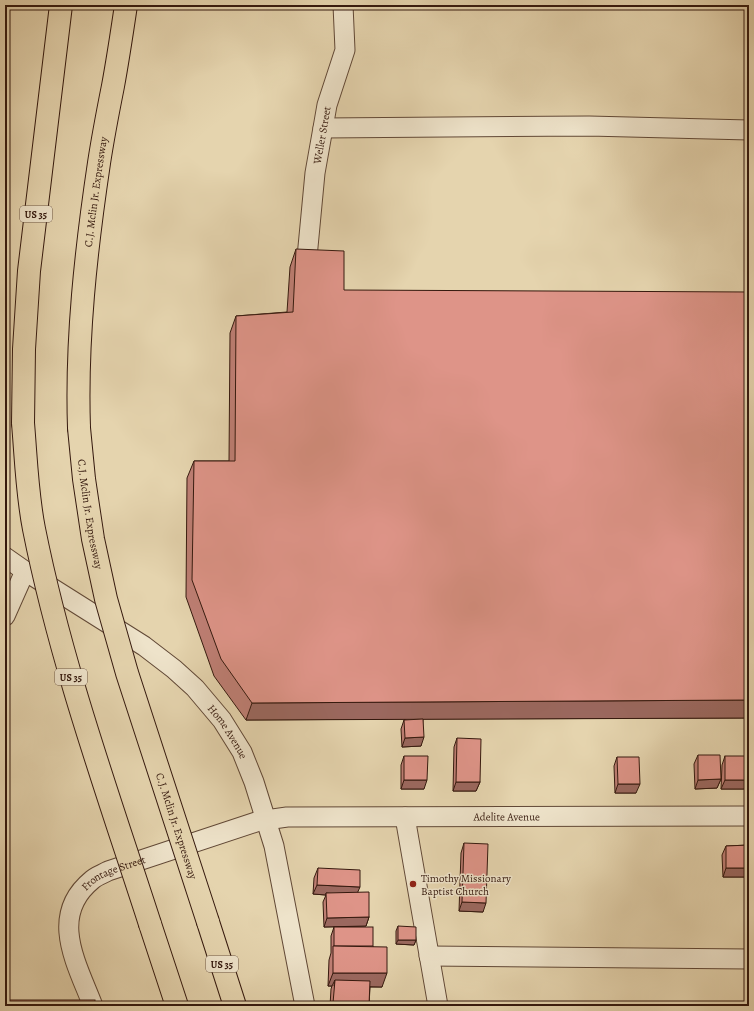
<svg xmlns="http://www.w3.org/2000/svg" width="754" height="1011" font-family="Alegreya,serif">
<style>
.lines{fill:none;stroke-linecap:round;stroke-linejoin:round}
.minor-casing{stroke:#614836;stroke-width:21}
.highway-casing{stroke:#35190e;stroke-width:24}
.minor{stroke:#eee3ca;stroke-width:19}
.highway{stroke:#e5d4ae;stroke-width:22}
.highway-bridge-casing{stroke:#35190e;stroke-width:24;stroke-linecap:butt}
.highway-bridge{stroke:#e5d4ae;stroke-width:22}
.wall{fill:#bf7f75;stroke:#35190e}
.shaded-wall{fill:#9b685f;stroke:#35190e}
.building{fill:#de9488;stroke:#35190e}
.poi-dot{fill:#8f2418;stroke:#eee3ca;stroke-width:1.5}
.labels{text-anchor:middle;stroke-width:3;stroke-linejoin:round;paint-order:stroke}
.shield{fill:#eee3ca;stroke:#6c5646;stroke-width:1}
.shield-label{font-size:10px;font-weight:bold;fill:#35190e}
.street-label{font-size:11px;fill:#35190e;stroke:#eee3ca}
.poi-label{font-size:11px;fill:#35190e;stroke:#eee3ca;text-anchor:start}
</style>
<rect width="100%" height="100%" fill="#e5d4ae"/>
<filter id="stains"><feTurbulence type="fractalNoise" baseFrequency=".005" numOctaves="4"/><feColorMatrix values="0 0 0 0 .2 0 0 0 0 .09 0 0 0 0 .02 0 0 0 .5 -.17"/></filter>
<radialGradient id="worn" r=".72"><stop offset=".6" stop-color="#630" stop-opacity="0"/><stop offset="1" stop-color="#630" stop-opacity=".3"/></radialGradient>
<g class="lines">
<defs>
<g id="minor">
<path d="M323 128 589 126 749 130"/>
<path id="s1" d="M306 268 315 173 323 128 327 105 345 50 343 5"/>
<path id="s2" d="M5 557 25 571 144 646 174 669 195 688 222 720 242 752 254 782 274 846 305 1006"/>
<path d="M5 616 25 571"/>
<path d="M405 817 438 1006"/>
<path d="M429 956 749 959"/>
<path id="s3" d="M93 1006C77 964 48 916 92 880 96 876 103 874 108 871L259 821 287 817 749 816"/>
</g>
<g id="highway">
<path d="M23 423 24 349 29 271 61 5"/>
<path id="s4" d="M79 428C76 340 86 250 99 163 103 137 108 111 113 86 118 59 122 32 126 5"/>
<path d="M208 922 235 1006"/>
<path d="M150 924 177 1006"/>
</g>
</defs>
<use href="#minor" class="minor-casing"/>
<use href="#highway" class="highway-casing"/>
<use href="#minor" class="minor"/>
<use href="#highway" class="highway"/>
<defs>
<g id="highway-bridge">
<path d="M23 423C26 458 27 494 34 529 61 664 108 794 150 924"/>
<path id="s5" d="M79 428 84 479 93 539 106 599 127 673 208 922"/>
</g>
</defs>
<use href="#highway-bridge" class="highway-bridge-casing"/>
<use href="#highway-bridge" class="highway-bridge"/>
</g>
<g class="wall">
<path d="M296 249 344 290 749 718 423 719 421 746 402 747 401 729 404 720 406 719 246 720 214 676 186 597 187 478 194 461H229L230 333 236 316 287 312 290 267Z"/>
<path d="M457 738 480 782 476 791H453L454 747Z"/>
<path d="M698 755 721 779 717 788 695 789 694 764Z"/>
<path d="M404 756 424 789H401V765Z"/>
<path d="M725 756 744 789H721L722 765Z"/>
<path d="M617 757 636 793H615L614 766Z"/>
<path d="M464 843 483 912 459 911 461 853Z"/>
<path d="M749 845V877H723L722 855 726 846Z"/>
<path d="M318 868 358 892 369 917 366 926 324 927 323 902 326 895 313 894 314 878Z"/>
<path d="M398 926 416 940 414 945 396 944V931Z"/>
<path d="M334 927 373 946 382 987H370L369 1006H330L331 989 332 986H328L329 960 331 953V936Z"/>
</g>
<g class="shaded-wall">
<path d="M749 700V718L246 720 252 703Z"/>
<path d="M424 737 421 746 402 747 405 738Z"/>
<path d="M721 779 717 788 695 789 698 780Z"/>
<path d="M404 780H427L424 789H401Z"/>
<path d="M725 780H747L744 789H721Z"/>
<path d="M456 782H480L476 791H453Z"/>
<path d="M618 784H640L636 793H615Z"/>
<path d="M726 868H749V877H723Z"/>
<path d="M317 885 360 887 356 896 326 893V895L313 894Z"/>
<path d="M462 902 486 903 483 912 459 911Z"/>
<path d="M369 917 366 926 324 927 327 918Z"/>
<path d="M398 940H416L414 945 396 944Z"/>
<path d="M333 973H387L382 987 334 986 335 980 332 986H328Z"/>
<path d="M333 1003 369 1005V1006H332Z"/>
</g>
<g class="building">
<path d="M296 249 344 251V290L749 292V700L252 703 221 659 192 580 194 461H235L236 316 293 312Z"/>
<path d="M423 719 424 737 405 738 404 720Z"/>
<path d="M457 738 481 739 480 782H456Z"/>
<path d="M698 755H720L721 779 698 780Z"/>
<path d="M404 756H428L427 780H404Z"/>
<rect x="725" y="756" width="22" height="24"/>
<path d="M617 757H639L640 784H618Z"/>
<path d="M464 843 488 844 486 903 462 902Z"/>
<path d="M749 845V868H726V846Z"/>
<path d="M318 868 360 870V887L317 885Z"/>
<path d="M369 892V917L327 918 326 893Z"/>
<path d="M398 926 416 927V940H398Z"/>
<rect x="334" y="927" width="39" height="19"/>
<path d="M333 946 387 947V973H333Z"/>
<path d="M335 980 370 981 369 1005 333 1003Z"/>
<rect x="5" y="1000" width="90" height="6"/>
</g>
<circle class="poi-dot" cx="413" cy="884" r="4"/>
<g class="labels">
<g class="shield">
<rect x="20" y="206" width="32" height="16" rx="3"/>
<rect x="55" y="669" width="32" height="16" rx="3"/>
<rect x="206" y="956" width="32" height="16" rx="3"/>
</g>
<g class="shield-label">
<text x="36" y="218">US 35</text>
<text x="71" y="681">US 35</text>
<text x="222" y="968">US 35</text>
</g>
<g class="street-label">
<text dy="4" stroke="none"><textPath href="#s1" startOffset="134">Weller Street</textPath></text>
<text dy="4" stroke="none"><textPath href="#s4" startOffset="237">C.J. Mclin Jr. Expressway</textPath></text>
<text dy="4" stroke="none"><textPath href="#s5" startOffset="87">C.J. Mclin Jr. Expressway</textPath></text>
<text dy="4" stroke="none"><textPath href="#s2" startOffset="286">Home Avenue</textPath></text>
<text dy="4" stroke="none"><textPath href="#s3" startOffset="563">Adelite Avenue</textPath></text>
<text dy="4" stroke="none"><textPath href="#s5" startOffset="411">C.J. Mclin Jr. Expressway</textPath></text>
<text dy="4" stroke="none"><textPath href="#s3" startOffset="160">Frontage Street</textPath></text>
</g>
<g class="poi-label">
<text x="421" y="882">Timothy Missionary<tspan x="421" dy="13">Baptist Church</tspan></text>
</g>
</g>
<rect width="754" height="1011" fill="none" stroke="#e5d4ae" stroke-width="20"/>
<rect x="6" y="6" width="742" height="999" fill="none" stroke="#35190e" stroke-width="2"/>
<rect x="10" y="10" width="734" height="991" fill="none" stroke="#35190e"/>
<rect width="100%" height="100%" filter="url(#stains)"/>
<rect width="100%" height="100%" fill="url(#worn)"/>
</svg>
